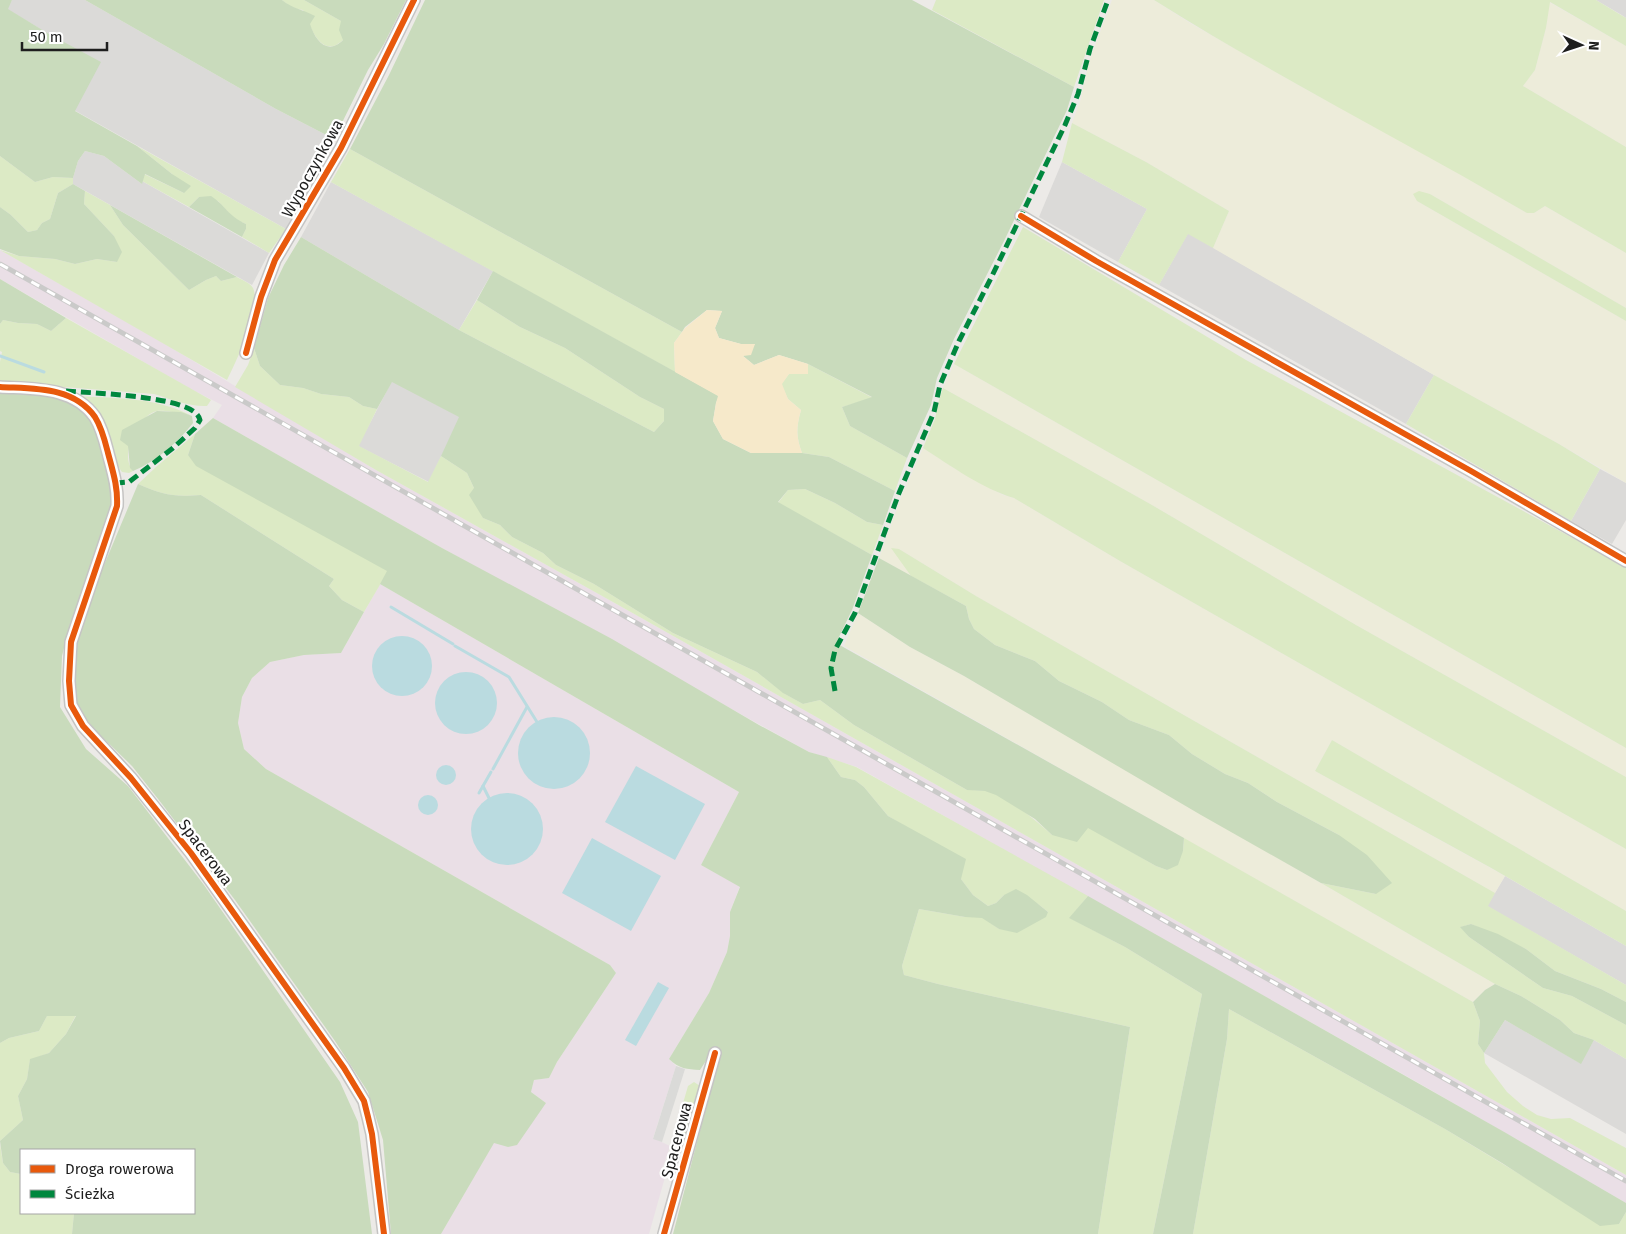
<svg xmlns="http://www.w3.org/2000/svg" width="1626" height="1234" font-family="'Fira Sans',sans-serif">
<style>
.residential{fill:#dbdad8}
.industrial{fill:#eadfe6}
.religious{fill:#dadad8}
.farmland{fill:#edecda}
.grass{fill:#dceac5}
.forest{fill:#c9dbbc}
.sand{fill:#f6e9ca}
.water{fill:#badbe0}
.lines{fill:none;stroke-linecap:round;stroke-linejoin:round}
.stream{stroke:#badbe0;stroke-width:3}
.minor-casing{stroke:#c5c4c3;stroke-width:14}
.minor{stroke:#fcfcfb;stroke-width:11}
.rail-casing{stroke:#cacac9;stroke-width:5}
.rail{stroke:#fff;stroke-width:3;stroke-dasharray:9;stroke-linecap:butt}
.quiet{stroke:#00873e;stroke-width:5;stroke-dasharray:10 5;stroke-linecap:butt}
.cycleway-casing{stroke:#fff;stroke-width:9}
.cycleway{stroke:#e8590c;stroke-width:6}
.labels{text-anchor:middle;stroke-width:4.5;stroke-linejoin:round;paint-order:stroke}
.street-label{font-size:16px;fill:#1e1e1e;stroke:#fff}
</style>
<rect width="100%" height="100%" fill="#eceae7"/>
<g class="residential">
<path d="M12 0H85L276 109 334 139 315 172 286 229 74 110 49 34 7 9Z"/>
<path d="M1596 0H1626V18L1620 14Z"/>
<path d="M85 151 104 156 142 184V181L269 253 252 285 73 184V178L78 161Z"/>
<path d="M1062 162 1147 209 1118 262 1039 217Z"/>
<path d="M331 182 493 271 459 330 301 237Z"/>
<path d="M1188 233 1434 375 1406 424 1159 285Z"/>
<path d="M392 381 460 417 429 482 358 446Z"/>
<path d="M1600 469 1626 483V520L1612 544 1571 521Z"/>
<path d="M1505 876 1626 946V985L1487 906Z"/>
<path d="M1505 1020 1580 1063 1594 1040 1626 1059V1134L1484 1053Z"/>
</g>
<g class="industrial">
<path d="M0 250 153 337 376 470 629 611 1626 1175V1203L1417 1082 857 767 809 752 442 548 213 418 222 405 189 388 0 279Z"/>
<path d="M380 584 739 792 701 865 740 886 730 912V936L727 952 709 993 669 1059 676 1066 653 1138 670 1146 664 1164 659 1173 665 1177 649 1234H441L494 1142 508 1147 546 1103 531 1092 534 1080 549 1078 557 1062 616 973 610 965 266 769 244 749 238 723 242 697 252 678 270 662 304 655 341 653Z"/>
</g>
<path class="religious" d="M676 1066 685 1069 662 1142 653 1139Z"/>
<g class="farmland">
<path d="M1112 0H1154L1190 23 1309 91 1442 163 1527 213H1534L1545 206 1626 253V308L1430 194 1417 201 1626 321V483L1559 444 1434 375 1213 248 1229 211 1146 162 1072 123 1080 102 1089 62Z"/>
<path d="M1549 2 1626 46V147L1523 86 1535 70 1546 28Z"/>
<path d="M954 364 1626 748V777L1356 625 1152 505 943 388Z"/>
<path d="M923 448 959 471 1003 495 1014 498 1120 561 1626 849V911L1332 740 1315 771 1505 876 1495 893 976 596 899 549 905 567 911 576 879 558 902 495Z"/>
<path d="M858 613 910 647 964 676 1495 984 1485 990 1473 1002 844 646Z"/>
</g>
<g class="grass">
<path d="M282 0H304L341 21 344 39C321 62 310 25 303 10L292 8Z"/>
<path d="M936 0H1104L1074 87 932 10Z"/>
<path d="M1154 0H1596L1626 18V46L1550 2 1546 28 1535 70 1523 86 1626 147V253L1545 206 1534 213H1527C1404 141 1275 76 1154 0Z"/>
<path d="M1072 123 1146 162 1229 211 1213 248 1188 234 1159 285 1118 262 1147 209 1062 162Z"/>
<path d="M137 146 286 229 269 253 242 237 246 229V224L234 219 218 201 199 197 189 207 142 181 144 174 184 193 172 174Z"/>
<path d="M350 149 682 332 674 343 675 372 331 182Z"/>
<path d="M0 156 35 182 53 177 73 178V184L58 193 50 219 42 223 37 230 28 232 11 215 0 207Z"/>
<path d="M85 191 110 205 123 225 189 290 206 280 216 276 221 281 237 277C242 280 250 283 253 288 262 307 236 362 227 380L0 250 19 256 55 259 75 264 97 259 117 262 114 236 84 204Z"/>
<path d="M1419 191 1430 194 1626 308V321L1417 201 1413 194Z"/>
<path d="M1023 227 1246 360 1626 567V748L954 364Z"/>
<path d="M477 300 520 327 565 348 640 397 664 409V421L654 432 459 330Z"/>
<path d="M66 318 211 400 207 406C190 407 170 399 154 394L0 382V362L2 352 0 351V324L3 320 18 323 37 324 51 331Z"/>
<path d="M254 348 260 366 280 385 303 388 321 394 349 397 363 406 377 409 359 446 428 482 441 456 467 473 474 488 483 518 500 525 512 537 543 553 556 565 594 584 673 633 757 672 785 694 803 704 820 700 854 725 967 790C973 790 981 790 987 791 1009 798 1035 819 1052 835L1088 827 1156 866 1167 870 1183 851 1184 838 1473 1002 1480 1021 1478 1044 1484 1053 1485 1063 1507 1092 1523 1106 1537 1115 1551 1119 1570 1118 1626 1148V1175L629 611 376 470 235 387 248 365Z"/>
<path d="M808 364 873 398 842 407 850 426 907 458 895 491 829 457 802 453C796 436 796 428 801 410L788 399 781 384 789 374H808Z"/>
<path d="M1434 375 1559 444 1600 469 1571 521 1406 424Z"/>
<path d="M943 388 1152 505 1356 625 1626 777V849L1120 561 1014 498C983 489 951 466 923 448L935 419 939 400Z"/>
<path d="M74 396C112 398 157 397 192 416 186 414 163 410 157 411 137 416 119 454 133 471L129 473 122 472C117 466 117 458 114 450 105 419 97 415 74 396Z"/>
<path d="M195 434 188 455 388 571 364 612 342 600 329 586 334 579 201 495C172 497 164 495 138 484L156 467Z"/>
<path d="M805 489 835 503 867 522 883 525 872 555 778 503 788 490Z"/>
<path d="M891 548 899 549 976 596 1495 893 1488 906 1626 985V1002L1601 989 1555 971 1526 949 1471 924 1461 927 1469 937 1543 988 1572 996 1626 1025V1059L1594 1040 1574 1033 1560 1020 1521 996 1495 984 1321 883 1376 894 1339 835 1277 802 1248 783 1225 774 1192 754 1169 735 1129 720 1102 702 1059 681 1035 661 995 645 974 629 969 619 966 606 911 576Z"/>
<path d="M1332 740 1626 911V946L1493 869 1315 771Z"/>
<path d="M827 757 856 767 1088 896 1070 918 1125 947 1202 994 1153 1234H1098L1130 1027 938 984 904 975 902 966 919 909 965 917H982L999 929 1048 912 1038 904 1004 895 996 903 988 906 973 895 961 879 910 829 888 816 864 787 855 780 841 777Z"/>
<path d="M1229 1009 1445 1129 1544 1189 1619 1224 1626 1212V1234H1193L1227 1039Z"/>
<path d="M76 1015 66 1034 49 1053 30 1060 27 1079 18 1096 23 1120 0 1141V1043L9 1038 39 1031 47 1016Z"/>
<path d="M694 1082 700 1086 686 1136 680 1138 677 1137 675 1131 688 1086Z"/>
<path d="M0 1144 3 1163 10 1172 21 1174V1213H74L72 1234H0Z"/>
</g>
<g class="forest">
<path d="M0 0H12L8 9 49 34 101 62 75 111 137 146 172 174 191 186 184 193 145 174 142 184 104 156 85 151 78 161 73 178 53 177 35 182 0 156Z"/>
<path d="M85 0H282C293 9 302 9 315 16L310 24C315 40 327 56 343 40L339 30 341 21 304 0H406L384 44 368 70 334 139 276 109Z"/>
<path d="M425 0H912L1074 87 1067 110 1004 241 954 339 937 378 931 405 907 458 850 426 842 407 872 397 808 364 779 355 754 365 743 356 755 344H741L719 338 715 328 722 311 707 310 685 327 682 332 350 149 389 75Z"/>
<path d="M73 184 85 191 84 204 114 236 122 252 117 262 97 259 75 264 55 259 19 256 0 249V207L11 215 28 232 37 230 42 223 50 219 58 193Z"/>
<path d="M211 196C225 205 228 216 246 224V229L242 237 189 207 199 197Z"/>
<path d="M110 205 237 277 221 281 216 276 206 280 189 290 123 225Z"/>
<path d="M301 237 459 330 654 432 664 421V409L640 397 565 348 520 327 477 300 493 271 719 396 716 403 713 421 723 439 751 453H802L829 457 895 491 883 525 867 522 835 503 805 489 788 490 778 502 872 555 852 610 836 643 1184 838 1183 851 1178 865 1167 870 1156 866 1088 828 1077 842 1052 835 1035 819 996 795 985 791 967 790 854 725 820 700 803 704 783 693 757 672 673 633 594 584 556 565 543 553 512 537 500 525 483 518 469 495 474 488 467 473 441 456 459 417 392 382 377 409 363 406 349 397 321 394 303 388 280 385 260 366 254 348 268 298 284 265Z"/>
<path d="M0 279 66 318 51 331 37 324 18 323 3 320 0 324Z"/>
<path d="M0 390 50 394 73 404 88 413 97 428 116 498 91 576 70 624 62 656 60 707 86 749 128 786 204 885 340 1082 358 1122 372 1234H72L74 1213H194V1150H21V1174L10 1172 3 1163 0 1141 23 1120 18 1096 27 1079 30 1059 49 1053 66 1034 76 1016H47L39 1031 9 1038 0 1043Z"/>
<path d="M157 411 181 412 192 416 193 423C177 443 157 461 133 471L130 468 128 446 120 440 122 430Z"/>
<path d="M213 418 442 548 612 639 759 725 809 752 827 757 841 777 855 780 864 787 888 816 966 859 961 879 973 895 988 906 996 903 1004 895 1016 889 1027 895 1048 912 1046 917 1017 933 999 929 982 918 965 917 919 909 902 966 904 975 938 984 1130 1027 1098 1234H673L719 1058 713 1050 700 1070C687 1069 679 1069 669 1059L709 993 727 952 730 936V912L740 887 701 865 739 792 380 584 387 571 196 466 188 455 195 434Z"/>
<path d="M138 484C164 495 172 497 201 495L334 579 329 586 342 600 364 612 341 653 304 655 270 662 252 678 242 697 238 723 244 749 266 769 610 965 616 973 557 1062 549 1078 534 1080 531 1092 546 1103 517 1145 508 1147 494 1143 441 1234H391L383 1140 368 1092 335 1041 235 900 162 804 132 766 96 731 77 708 73 692 75 644 89 601Z"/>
<path d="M879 558 966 606 969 619 974 629 995 645 1035 661 1059 681 1102 702 1129 720 1169 735 1192 754 1225 774 1248 783 1277 802 1339 835 1367 855 1392 883 1376 894 1321 883 1201 815 964 676 910 647 858 613Z"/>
<path d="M1088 896 1506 1133 1626 1203V1212L1619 1224 1600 1226 1502 1163 1445 1129 1229 1009 1227 1039 1193 1234H1153L1202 994 1125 947 1069 918Z"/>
<path d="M1471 924 1498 934 1526 949 1555 971 1601 989 1626 1002V1025L1572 996 1543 988 1469 937 1460 927Z"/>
<path d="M1495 984 1521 996 1560 1020 1574 1033 1594 1040 1581 1064 1505 1020 1484 1053 1478 1044 1480 1021 1473 1002 1485 990Z"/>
</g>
<path class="sand" d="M707 310 722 311 715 328 719 338 741 344H755L751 355 743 356 754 365 779 355 808 364V374H789L782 384 788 399 801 410C796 428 796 436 802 453H751L723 439 713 421 716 403 718 396 675 372 674 343 685 328Z"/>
<g class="water">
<circle cx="402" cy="666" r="30"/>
<circle cx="466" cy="703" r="31"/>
<circle cx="554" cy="753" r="36"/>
<circle cx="446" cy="775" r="10"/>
<path d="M636 766 705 804 675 860 605 822Z"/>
<circle cx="507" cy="829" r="36"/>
<circle cx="428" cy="805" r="10"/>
<path d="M592 838 661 876 631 931 562 893Z"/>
<path d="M658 982 669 988 636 1046 625 1040Z"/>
</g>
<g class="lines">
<g class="stream">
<path d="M0 356 44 372"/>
<path d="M391 607 453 644"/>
<path d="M455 646 509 677 537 722"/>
<path d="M493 769 527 707"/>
<path d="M483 786 489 798"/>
<path d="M479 793 491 772"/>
</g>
<defs>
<g id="minor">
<path d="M1021 216 1096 261 1471 471 1626 561"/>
<path d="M246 353 261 297 275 260 341 148 414 0"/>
<path d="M0 387C33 389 73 386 95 417 102 428 105 441 108 453 113 472 118 487 117 506L71 642 69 681 71 705 83 726 131 778 191 853 344 1068 364 1101 368 1117 372 1134 384 1234"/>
<path d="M664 1234 715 1053"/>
</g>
</defs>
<use href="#minor" class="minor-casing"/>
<use href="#minor" class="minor"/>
<defs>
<path id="rail" d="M0 264 1626 1181"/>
</defs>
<use href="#rail" class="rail-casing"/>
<use href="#rail" class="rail"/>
<g class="quiet">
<path d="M66 391C93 393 172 396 193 411 196 413 199 416 200 420L195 428 173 448 129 482 117 483"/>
<path d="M835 691 831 668 835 650 855 613 899 493 934 412 940 385 959 341 991 278 1065 125 1078 94 1090 49 1108 0"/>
</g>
<defs>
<g id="cycleway">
<path d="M1021 216 1096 261 1471 471 1626 561"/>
<path d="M246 353 261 297 275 260 341 148 414 0"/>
<path d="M0 387C33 389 73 386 95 417 102 428 105 441 108 453 113 472 118 487 117 506L71 642 69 681 71 705 83 726 131 778 191 853 344 1068 364 1101 368 1117 372 1134 384 1234"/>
<path d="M664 1234 715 1053"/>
</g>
</defs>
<use href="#cycleway" class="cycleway-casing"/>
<use href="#cycleway" class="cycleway"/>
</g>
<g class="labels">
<g class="street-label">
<text transform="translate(312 168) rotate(-61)" y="6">Wypoczynkowa</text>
<text transform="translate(206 852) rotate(53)" y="6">Spacerowa</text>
<text transform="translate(676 1140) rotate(-75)" y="6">Spacerowa</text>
</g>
</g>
<rect x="20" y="1149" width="175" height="65" fill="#ffffff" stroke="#a5a5a5"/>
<rect x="30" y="1165" width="25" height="8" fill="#e8590c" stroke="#a5a5a5"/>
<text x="65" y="1174" font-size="15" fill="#1e1e1e">Droga rowerowa</text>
<rect x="30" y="1190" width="25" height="8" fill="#00873e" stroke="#a5a5a5"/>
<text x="65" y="1199" font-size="15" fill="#1e1e1e">Ścieżka</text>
<g transform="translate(1581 45) rotate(93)" stroke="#ffffff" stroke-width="4" paint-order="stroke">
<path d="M0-4L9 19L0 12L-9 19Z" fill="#1e1e1e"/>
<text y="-8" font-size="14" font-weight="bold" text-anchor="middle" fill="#1e1e1e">N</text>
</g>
<path d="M22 42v8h85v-8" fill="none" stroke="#1e1e1e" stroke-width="2.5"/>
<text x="30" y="42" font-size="15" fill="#1e1e1e" stroke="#ffffff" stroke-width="4" paint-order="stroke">50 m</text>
</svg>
